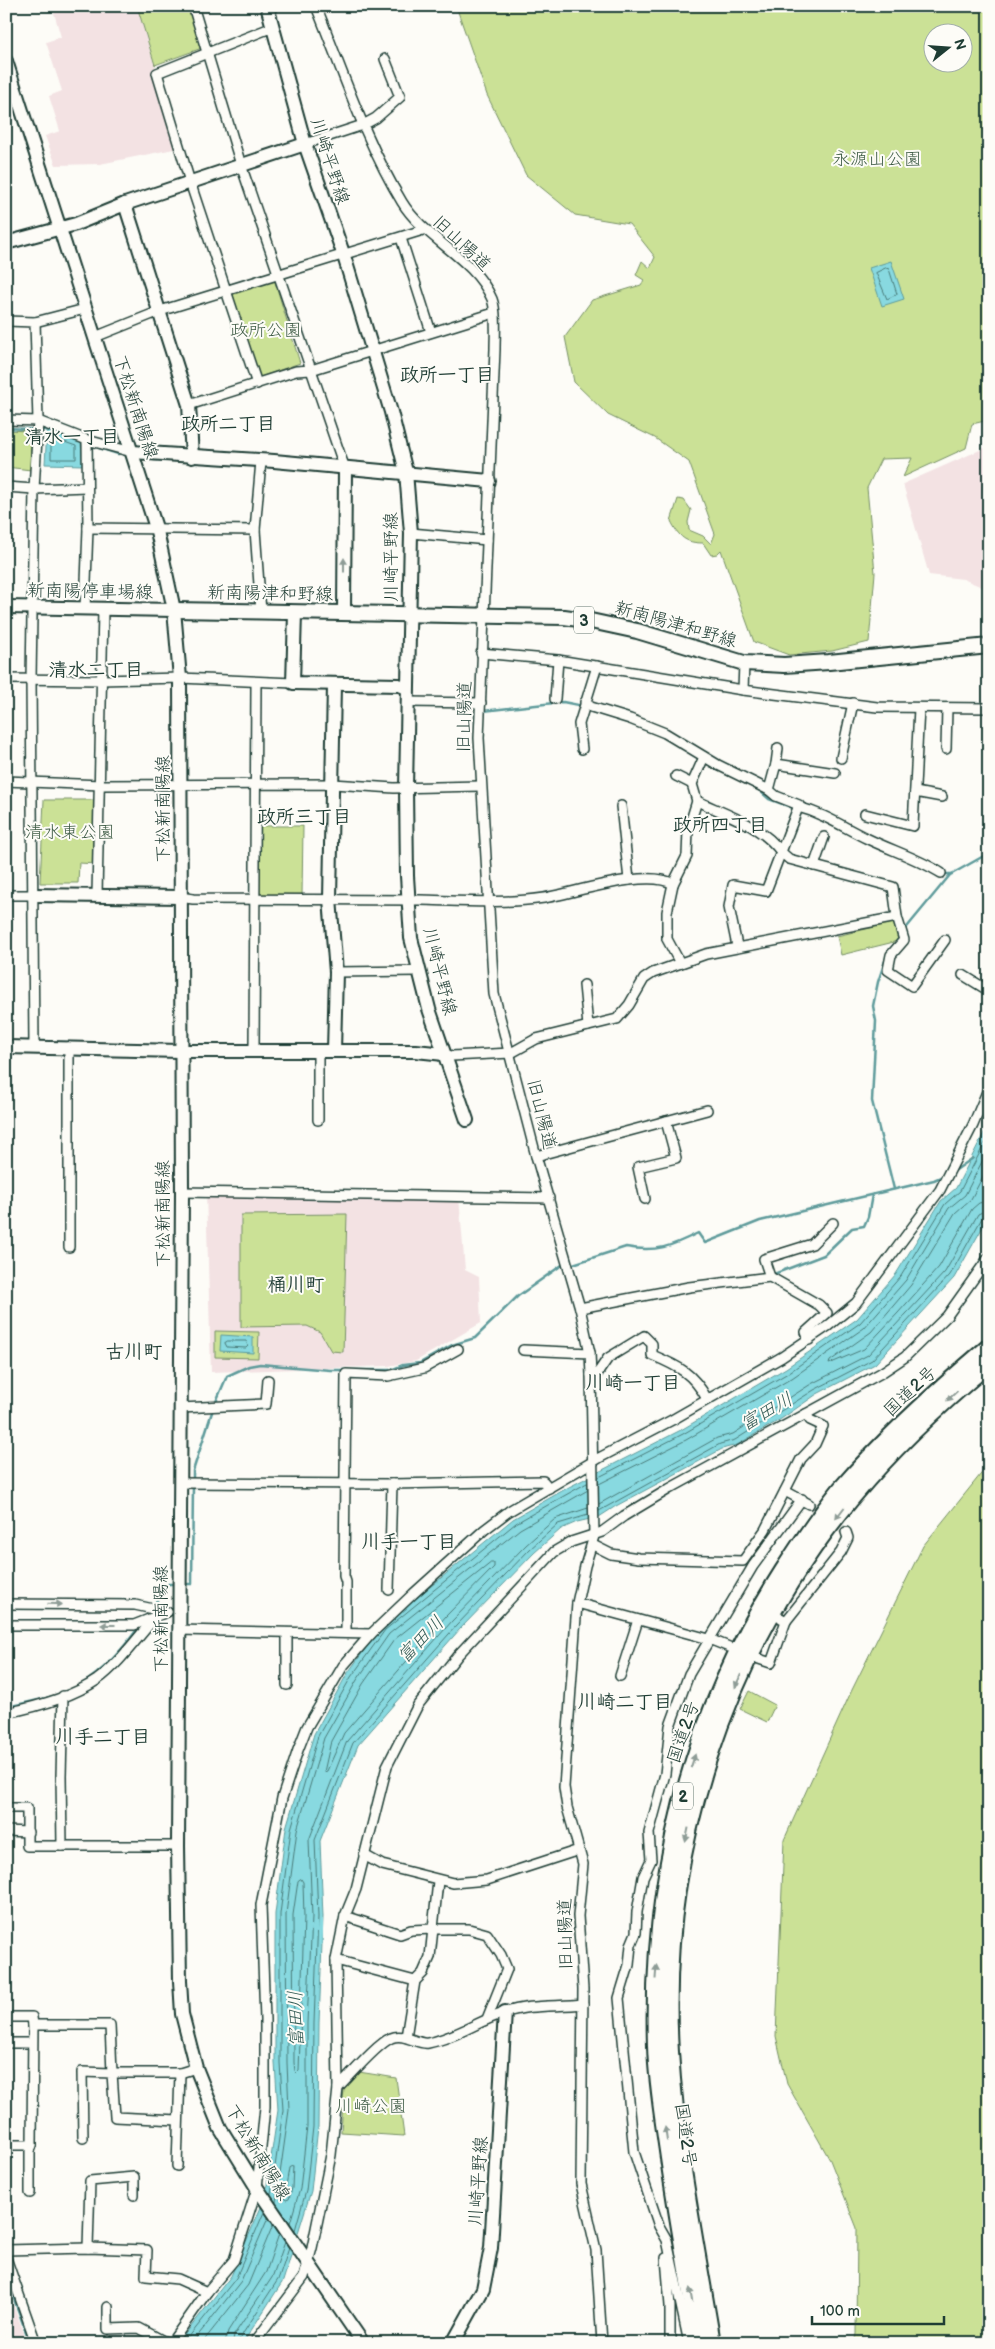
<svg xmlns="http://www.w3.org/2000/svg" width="995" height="2349" font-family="'Balsamiq Sans','Klee One',sans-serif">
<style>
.built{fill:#f3e2e3}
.green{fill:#cbe196;stroke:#758f65;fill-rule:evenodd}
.water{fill:#88d9e0;stroke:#5e9b9b}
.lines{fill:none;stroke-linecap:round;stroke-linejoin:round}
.shore{stroke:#497b79;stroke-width:1}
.stream{stroke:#5e9b9b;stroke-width:2.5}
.street-tunnel{stroke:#d1d6d0;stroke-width:9;stroke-dasharray:9 4.5;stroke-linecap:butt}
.street-casing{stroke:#1f3d34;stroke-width:12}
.secondary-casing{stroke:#1f3d34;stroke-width:16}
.primary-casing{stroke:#1f3d34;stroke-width:18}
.highway-casing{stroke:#1f3d34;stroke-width:20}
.street{stroke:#fdfcf7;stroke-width:9}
.secondary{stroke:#fdfcf7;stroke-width:12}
.primary{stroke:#fdfcf7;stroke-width:14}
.highway{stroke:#fdfcf7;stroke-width:16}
.rail-casing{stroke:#1f3d34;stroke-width:4.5}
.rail{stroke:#fdfcf7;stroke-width:2.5;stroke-dasharray:8;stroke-linecap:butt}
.oneway{fill:#8e9c96}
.labels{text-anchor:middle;stroke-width:4;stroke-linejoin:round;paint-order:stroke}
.shield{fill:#fdfcf7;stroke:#62766e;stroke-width:1}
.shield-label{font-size:16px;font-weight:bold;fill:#1f3d34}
.park-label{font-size:18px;fill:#415e48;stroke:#fdfcf7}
.street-label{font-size:18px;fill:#1f3d34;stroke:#fdfcf7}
.neighbourhood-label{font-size:19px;font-weight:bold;fill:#1f3d34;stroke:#fdfcf7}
.water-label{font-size:19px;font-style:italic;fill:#345c56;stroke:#fdfcf7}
</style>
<rect width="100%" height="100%" fill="#fdfcf7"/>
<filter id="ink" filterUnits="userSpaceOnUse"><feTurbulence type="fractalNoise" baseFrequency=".02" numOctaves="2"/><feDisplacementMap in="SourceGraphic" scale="10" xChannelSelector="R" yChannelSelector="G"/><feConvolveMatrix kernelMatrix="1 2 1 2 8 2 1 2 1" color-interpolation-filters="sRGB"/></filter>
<g filter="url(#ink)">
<g class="built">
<path d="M52 6H137L179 148 100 164 56 165 45 136 60 131 49 96 62 91 46 42 61 37Z"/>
<path d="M989 446V590L963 579 929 575 903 484Z"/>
<path d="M206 1190 459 1197 465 1270 479 1277 481 1323 416 1361 388 1366 211 1372Z"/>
<path d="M6 2285 7 2289 28 2343H6Z"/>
</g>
<g class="green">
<path d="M137 6H189L202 48 155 65Z"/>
<path d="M456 6H989V420L972 424 966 448 903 477 912 458 881 459 867 488 875 573 869 642 832 651 789 655 754 642 721 550 717 554 711 555 703 543C685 543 679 537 671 521L678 499 684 500 691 510 688 522 689 530 703 536 711 544 715 534 689 462 655 438 608 415 574 382 565 337 592 300 641 285 644 280 636 275 642 261 650 268 655 257 629 224 575 215 526 175 487 95ZM932 32H962V62H932Z"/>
<path d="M274 279 300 363 257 378 230 293Z"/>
<path d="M6 430 31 431V470L6 467Z"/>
<path d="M44 800H99L97 864 79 863 78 883H40Z"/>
<path d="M259 826H303L302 896H259Z"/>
<path d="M895 922 898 941 841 955 837 936Z"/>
<path d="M347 1214 343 1352 331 1351 320 1332 307 1326 241 1327V1215Z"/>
<path d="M215 1331 259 1332 258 1358 215 1357Z"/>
<path d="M989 1464V2343H854L856 2334 857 2228 830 2160 787 2084 776 2036 784 1840 851 1692 923 1546Z"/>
<path d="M749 1691 775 1705 767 1722 740 1709Z"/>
<path d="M359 2072 396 2078 404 2136 341 2132 344 2089Z"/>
</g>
<g class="water">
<path d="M891 261 904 299 882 306 869 268Z"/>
<path d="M47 430 81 443 83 465 45 464Z"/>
<path d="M989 1123V1216L954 1278 875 1364 817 1394 781 1419 737 1445 722 1449 616 1506 599 1517 577 1522 561 1529 534 1553 460 1629 358 1745 320 1841 323 1917 319 2023 318 2127 311 2191 283 2281 243 2343H178L231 2276 265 2198 278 2110 275 2063V1914L286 1828 314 1734 347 1674 381 1627 513 1519 569 1487 681 1430 786 1368 857 1319 896 1274 941 1201 956 1188Z"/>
<path d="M221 1335 253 1337V1353L220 1351Z"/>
</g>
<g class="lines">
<g class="shore">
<path d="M886 268 889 269 897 294 887 299 876 273Z"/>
<path d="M53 438 76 446V459H51V440Z"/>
<path d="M989 1165 971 1199 955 1213 911 1285 871 1332 830 1361 829 1364 864 1349 898 1313 939 1267 972 1209 979 1203 989 1201"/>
<path d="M228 1341H246L248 1346 246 1348 227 1347 225 1343Z"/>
<path d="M599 1477 683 1434 788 1373 860 1323 901 1276 945 1204 960 1191 989 1135"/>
<path d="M599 1484 686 1440 792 1378 864 1328 906 1280 949 1208 965 1195 989 1148"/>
<path d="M599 1504 717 1438 733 1434 811 1384 868 1355 945 1272 978 1214 989 1209"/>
<path d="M599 1511 720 1444 735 1440 814 1390 872 1360 950 1275 982 1218 989 1215"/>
<path d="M491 1563H494V1567L446 1616 344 1733 327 1771 324 1772 331 1741 363 1684 394 1640Z"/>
<path d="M301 1879 303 1882 304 1917 299 2071 297 2073 295 2071 294 2063 293 1915 298 1881Z"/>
<path d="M293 2166 292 2188 289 2199 286 2200 284 2198 289 2168Z"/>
<path d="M271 2195 283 2110 280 2063V1914L291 1829 318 1736 351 1677 385 1630 516 1523 587 1483"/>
<path d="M276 2202 289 2110 287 2063 286 1914 297 1830 324 1738 357 1680 389 1634 520 1529 588 1490"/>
<path d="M290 2223 300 2189 307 2127V2023L312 1917 309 1840 347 1741 452 1621 526 1545 555 1519 588 1508"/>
<path d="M295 2230 306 2191 313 2127 314 2023 318 1917 315 1840 353 1743 456 1626 530 1549 558 1524 588 1515"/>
<path d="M184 2343 236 2278 264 2212"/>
<path d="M192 2343 241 2281 268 2218"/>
<path d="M202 2343 248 2285 273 2225"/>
<path d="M225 2343 228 2331 266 2272 279 2234"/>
<path d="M233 2343 234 2335 273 2276 285 2242"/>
<path d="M239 2343 240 2338 279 2278 289 2248"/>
</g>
<g class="stream">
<path d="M6 428 47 430 79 442"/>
<path d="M93 446 118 454"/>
<path d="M154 460H162"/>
<path d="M483 711 563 702 583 706"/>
<path d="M759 790 769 799 796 809"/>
<path d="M943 874H952"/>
<path d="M903 932 950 875 989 853"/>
<path d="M953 1172 973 1158"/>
<path d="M894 1189 872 1101 876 1021 873 1006 878 982 888 952 900 937"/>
<path d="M570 1265 626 1247C656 1253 672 1246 698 1233L705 1243 760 1221 934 1180 943 1176"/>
<path d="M774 1274 824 1255 852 1228 864 1226 868 1217 872 1195"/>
<path d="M215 1404 227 1376 249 1366 260 1364 330 1370H391L403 1365 420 1363 452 1345 475 1338 518 1296 562 1265H565"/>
<path d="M193 1480V1471L213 1409"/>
<path d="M184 1584H192L193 1485"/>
<path d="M153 1606 168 1584H176"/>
<path d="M6 1707C30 1702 59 1697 80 1685 102 1673 126 1646 140 1625"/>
<path d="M6 2277 30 2343"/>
</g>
<path class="street-tunnel" d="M809 1504 846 1532"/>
<defs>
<g id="street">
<path d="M193 6 241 165 345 469"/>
<path d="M316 6C343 72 365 141 402 202 425 240 474 257 492 299 497 313 495 334 495 349L479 738 494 994 536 1156 580 1308 590 1353 591 1375 594 1536 585 1566 577 1603 564 1787 567 1807 583 1864 578 1916 583 1989 581 2184 596 2250 602 2343"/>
<path d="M305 144 363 125 376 118 400 97 385 59"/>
<path d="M401 238 431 332"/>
<path d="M6 321 35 322 38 421 34 489 31 679 34 1047"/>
<path d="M35 322 85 309"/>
<path d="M95 337 160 311 423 230"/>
<path d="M257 384 190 182 157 73 273 27"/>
<path d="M189 405 296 371 311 370 494 313"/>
<path d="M6 420 38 421 87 440 132 452"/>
<path d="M261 461 255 530 261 612"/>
<path d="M6 487 34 489 87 487"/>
<path d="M88 528 255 530"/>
<path d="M411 533 487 540"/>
<path d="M85 609 88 528 87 440"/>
<path d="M481 653 558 660 743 690 877 707 989 708"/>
<path d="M6 679 101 680 180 678 293 683"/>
<path d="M743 690 744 663"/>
<path d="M555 699 558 660"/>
<path d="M408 702 481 703"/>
<path d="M585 702 591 707 630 719 665 733 718 765 769 790"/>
<path d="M582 749 579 724 597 666"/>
<path d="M946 749 947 708"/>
<path d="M841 758 853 703"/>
<path d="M776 764 778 748"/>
<path d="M835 773 776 764 769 790 776 796 799 805 781 852 789 859 893 887 897 917 904 940 891 955 888 970 912 986 945 940"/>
<path d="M676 776 692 784"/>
<path d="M6 781 101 785 333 784 394 788 480 786"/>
<path d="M915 792 942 797"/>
<path d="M697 801 692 784 704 757"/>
<path d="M621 806 629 880"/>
<path d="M798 807C825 814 843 827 868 839 893 851 917 858 941 873"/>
<path d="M865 814 913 826 919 708"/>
<path d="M814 866 824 837"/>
<path d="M6 895H34"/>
<path d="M97 895 103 610"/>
<path d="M180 897 193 899C269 899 344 900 420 900 462 901 502 904 544 898 575 893 648 868 673 884"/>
<path d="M680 963 667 939V912L673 884 687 856 688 830 697 801C725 814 763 826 781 852L766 891 733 885 729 907 737 946"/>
<path d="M336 972 419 971"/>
<path d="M963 975 989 991"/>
<path d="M584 985 588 1026"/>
<path d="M254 1050 256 683"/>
<path d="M444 1054 452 1056 511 1053 536 1039 617 1019 629 1005 644 979 653 973 706 954 897 917"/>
<path d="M318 1120V1050"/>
<path d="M536 1156 707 1110"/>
<path d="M182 1192 549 1198"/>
<path d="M645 1199 638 1167 676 1158 666 1121"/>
<path d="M69 1247V1047"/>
<path d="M770 1277 764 1259 812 1244 833 1223"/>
<path d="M580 1308 689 1287 770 1277 819 1305 827 1313 806 1332 809 1340"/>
<path d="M523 1350 590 1353"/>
<path d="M591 1375 597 1374 608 1358 644 1336 652 1344V1355C678 1366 693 1373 707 1399"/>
<path d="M180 1408 266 1404 268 1380"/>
<path d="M180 1483 392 1484 543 1481 549 1488"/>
<path d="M785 1491 809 1504"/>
<path d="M593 1545 611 1554 639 1558 743 1561 765 1530 801 1459 815 1444 823 1426 810 1420 806 1414"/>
<path d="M389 1590 392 1484"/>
<path d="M577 1603 709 1639 729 1647"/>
<path d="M6 1604 135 1605 167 1612"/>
<path d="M786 1621 841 1552 848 1538 846 1532"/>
<path d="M6 1625H134L167 1612"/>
<path d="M178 1630 371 1634"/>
<path d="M346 1632V1582L344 1576 346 1374 388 1376 424 1368 458 1349"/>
<path d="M759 1659 771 1663 786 1621 781 1618"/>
<path d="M620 1676 638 1620"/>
<path d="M287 1685V1633"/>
<path d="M6 1713C36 1707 72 1697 97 1680 119 1664 137 1638 155 1618"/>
<path d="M6 1808H27V1846H178"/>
<path d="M6 1831 28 1832"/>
<path d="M62 1846 61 1776 63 1696"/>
<path d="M364 1855 382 1865 453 1883 487 1880 579 1850"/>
<path d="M345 1916 400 1934 411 1930 433 1929H469L487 1934 501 1955 507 1969 487 2019"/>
<path d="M336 1960 415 1981"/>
<path d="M6 2017H32L33 2025 32 2145H6"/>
<path d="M33 2025H110L112 2073H180L196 2068"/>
<path d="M406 2037 415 1981 423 1973 430 1957 438 1881"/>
<path d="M6 2043H32"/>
<path d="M338 2088C351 2075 377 2044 391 2038 404 2032 417 2045 428 2043 455 2038 478 2021 504 2013 530 2004 556 2007 583 2004"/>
<path d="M83 2138 82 2072 112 2073 115 2117 178 2120"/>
<path d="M177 2166 180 2073"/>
<path d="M30 2193V2151L32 2145"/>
<path d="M88 2248 90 2181 134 2177V2195"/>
<path d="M6 2250 88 2248 147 2250 146 2276 178 2279 207 2292"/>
<path d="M6 2258 36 2343"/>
<path d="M666 2258 670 2306V2343"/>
<path d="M108 2307V2329L139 2328 167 2343"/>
<path d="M171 2343 207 2292 234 2260 257 2188 265 2107V2020L261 1905 282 1798 298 1750 307 1727 343 1666 371 1634 413 1594 484 1530 509 1511 599 1458 672 1420 782 1357 828 1326 856 1303 940 1190 973 1125 989 1087"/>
<path d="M254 2343 304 2277 312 2248 331 2155 338 2088 336 1960 345 1916 356 1889 387 1766 418 1705 458 1655 554 1552 571 1542 602 1532 624 1516 669 1489 881 1373 905 1357 947 1316 989 1257"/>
<path d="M689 2343 667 2240 659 2226 634 2152 619 1998 629 1965 631 1945 636 1933 637 1912 643 1877 651 1860 649 1833 665 1774 670 1726 689 1674 753 1566 802 1499"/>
</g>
<g id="secondary">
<path d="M267 6 305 144 344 256 391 412 406 472 411 533 406 788 407 876 411 938 429 1009 467 1120"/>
<path d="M6 61 157 531 174 610 180 678 182 1192 178 1846 180 1981 182 2014 196 2068 220 2128 257 2188 363 2343"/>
<path d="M125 204 189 405 192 457"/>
<path d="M6 243 76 224 125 204 305 144"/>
<path d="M132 452 274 461 489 481"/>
<path d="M6 607 174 610"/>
<path d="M295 613 293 683 399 685 407 688"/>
<path d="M344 613 345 469"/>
<path d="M334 685 330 899 336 972 334 1051"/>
<path d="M34 895 180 897"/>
<path d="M6 1047 180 1051H416L444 1054"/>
<path d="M453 2343 483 2289 491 2248 505 2012"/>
</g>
<path id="primary" d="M174 610 564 617 586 620 637 631 744 663 784 665 829 662 989 646"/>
<g id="highway">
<path d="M699 2343C689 2279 677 2215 668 2151 663 2116 657 2081 656 2046 651 1876 691 1715 783 1571 801 1543 820 1515 841 1489 886 1437 937 1391 989 1347"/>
<path d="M712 2343C696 2246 676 2150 670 2052 658 1853 724 1650 853 1496 893 1448 940 1404 989 1363"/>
</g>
</defs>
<use href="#street" class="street-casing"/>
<use href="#secondary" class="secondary-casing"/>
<use href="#primary" class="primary-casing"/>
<use href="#highway" class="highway-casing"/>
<use href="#street" class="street"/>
<use href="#secondary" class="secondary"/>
<use href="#primary" class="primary"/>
<use href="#highway" class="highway"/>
<defs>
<path id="rail" d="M6 2333 10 2343"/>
</defs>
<use href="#rail" class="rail-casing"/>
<use href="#rail" class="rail"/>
</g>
<defs><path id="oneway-solid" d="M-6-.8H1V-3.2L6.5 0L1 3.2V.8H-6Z" transform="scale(1.25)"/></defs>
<g class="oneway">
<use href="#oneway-solid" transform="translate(344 565) rotate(-90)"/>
<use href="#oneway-solid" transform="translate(952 1396) rotate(137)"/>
<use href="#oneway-solid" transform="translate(840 1513) rotate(127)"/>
<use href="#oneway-solid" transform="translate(55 1604) rotate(1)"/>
<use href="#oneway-solid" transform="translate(108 1625) rotate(-180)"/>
<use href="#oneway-solid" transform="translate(738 1681) rotate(114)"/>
<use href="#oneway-solid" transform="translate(693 1761) rotate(-72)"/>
<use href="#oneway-solid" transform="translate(687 1835) rotate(102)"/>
<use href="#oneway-solid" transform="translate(656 1972) rotate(-86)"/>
<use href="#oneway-solid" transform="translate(666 2134) rotate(-98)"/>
<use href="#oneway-solid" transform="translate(691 2295) rotate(-100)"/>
</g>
</g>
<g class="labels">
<g class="shield">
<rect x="574" y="606.5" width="20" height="27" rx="4"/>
<rect x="673" y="1782.5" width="20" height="27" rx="4"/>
</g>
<g class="shield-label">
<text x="584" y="626">3</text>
<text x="683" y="1802">2</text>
</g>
<g class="park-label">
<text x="877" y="165">永源山公園</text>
<text x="266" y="336">政所公園</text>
<text x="70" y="838">清水東公園</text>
<text x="371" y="2112">川崎公園</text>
</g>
<g class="street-label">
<text transform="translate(330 161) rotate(72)" y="6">川崎平野線</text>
<text transform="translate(462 243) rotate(43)" y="6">旧山陽道</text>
<text transform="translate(136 407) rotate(72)" y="6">下松新南陽線</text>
<text transform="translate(391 557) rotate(-90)" y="6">川崎平野線</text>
<text transform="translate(90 591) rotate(1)" y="6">新南陽停車場線</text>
<text transform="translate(270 593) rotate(1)" y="6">新南陽津和野線</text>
<text transform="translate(676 624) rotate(16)" y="6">新南陽津和野線</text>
<text transform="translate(464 717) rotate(-89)" y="6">旧山陽道</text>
<text transform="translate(163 809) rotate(-90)" y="6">下松新南陽線</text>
<text transform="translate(440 971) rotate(76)" y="6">川崎平野線</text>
<text transform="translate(542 1114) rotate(76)" y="6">旧山陽道</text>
<text transform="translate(163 1214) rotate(-90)" y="6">下松新南陽線</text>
<text transform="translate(910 1391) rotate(-43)" y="6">国道2号</text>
<text transform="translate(161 1619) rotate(-90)" y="6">下松新南陽線</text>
<text transform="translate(683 1732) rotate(-71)" y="6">国道2号</text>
<text transform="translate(565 1934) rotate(-91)" y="6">旧山陽道</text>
<text transform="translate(686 2135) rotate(82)" y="6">国道2号</text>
<text transform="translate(258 2152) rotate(59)" y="6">下松新南陽線</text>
<text transform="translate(478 2181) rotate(-86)" y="6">川崎平野線</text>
</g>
<g class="neighbourhood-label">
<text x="447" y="381">政所一丁目</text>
<text x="228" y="430">政所二丁目</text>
<text x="72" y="443">清水一丁目</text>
<text x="96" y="676">清水二丁目</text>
<text x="304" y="823">政所三丁目</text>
<text x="720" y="831">政所四丁目</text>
<text x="296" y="1291">桶川町</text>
<text x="134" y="1358">古川町</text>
<text x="633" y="1389">川崎一丁目</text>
<text x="409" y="1548">川手一丁目</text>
<text x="625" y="1708">川崎二丁目</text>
<text x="103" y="1743">川手二丁目</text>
</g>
<g class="water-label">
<text transform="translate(766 1411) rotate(-30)" y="7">富田川</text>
<text transform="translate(420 1639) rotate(-46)" y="7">富田川</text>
<text transform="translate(295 2019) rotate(-92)" y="7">富田川</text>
</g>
</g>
<rect width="995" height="2349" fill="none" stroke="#fdfcf7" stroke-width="25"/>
<rect x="12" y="12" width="970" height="2324" fill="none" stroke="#1f3d34" stroke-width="2" filter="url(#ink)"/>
<g transform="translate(948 48) rotate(73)"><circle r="24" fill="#fdfcf7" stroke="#a4b0a9"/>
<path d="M0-4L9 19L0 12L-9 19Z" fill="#1f3d34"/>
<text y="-8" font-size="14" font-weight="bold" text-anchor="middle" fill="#1f3d34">N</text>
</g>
<path d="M812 2316v8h132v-8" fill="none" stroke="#1f3d34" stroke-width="2.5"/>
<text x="820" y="2316" font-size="15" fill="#1f3d34" stroke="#fdfcf7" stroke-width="4" paint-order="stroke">100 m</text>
</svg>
